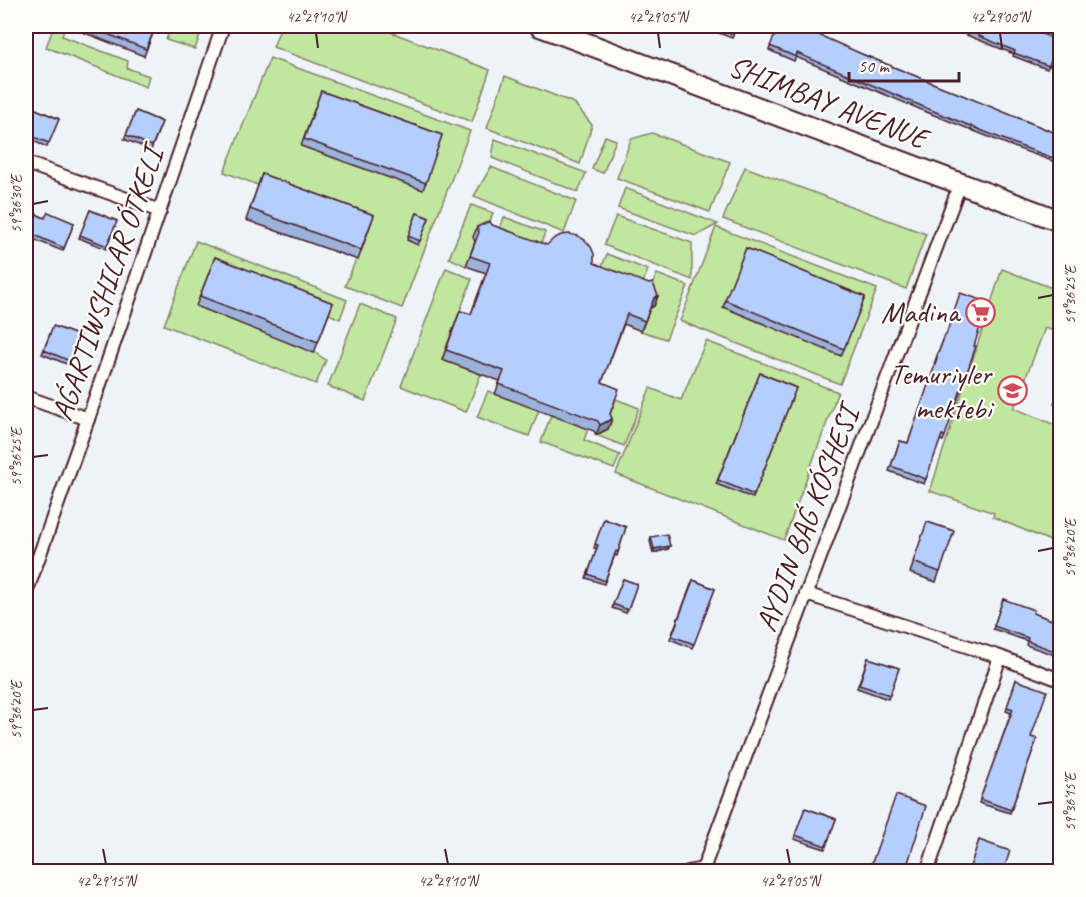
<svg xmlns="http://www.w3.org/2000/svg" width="1086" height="897" font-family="Caveat,sans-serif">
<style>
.green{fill:#c1e6a0;stroke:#868266;stroke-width:1.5}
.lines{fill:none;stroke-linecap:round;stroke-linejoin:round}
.minor-casing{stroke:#4a1f2b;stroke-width:16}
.primary-casing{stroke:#4a1f2b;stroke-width:24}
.minor{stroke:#fdfcf7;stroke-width:12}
.primary{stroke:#fdfcf7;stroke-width:20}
.wall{fill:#9bb2da;stroke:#4a1f2b;stroke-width:1.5}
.shaded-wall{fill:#7e91b1;stroke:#4a1f2b;stroke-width:1.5}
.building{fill:#b4cffd;stroke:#4a1f2b;stroke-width:1.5}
.ticks{fill:none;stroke:#4a1f2b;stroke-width:2}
.labels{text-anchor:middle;stroke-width:4.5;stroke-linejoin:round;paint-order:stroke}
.street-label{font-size:30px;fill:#4a1f2b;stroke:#fdfcf7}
.poi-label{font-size:30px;fill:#4a1f2b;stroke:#fdfcf7;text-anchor:end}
.neatline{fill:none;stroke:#4a1f2b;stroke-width:2}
.ticks-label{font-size:15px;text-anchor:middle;fill:#4a1f2b}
</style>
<rect width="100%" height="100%" fill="#eef3f8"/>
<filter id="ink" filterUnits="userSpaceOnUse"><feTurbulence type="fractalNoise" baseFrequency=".0167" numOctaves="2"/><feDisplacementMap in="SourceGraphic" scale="12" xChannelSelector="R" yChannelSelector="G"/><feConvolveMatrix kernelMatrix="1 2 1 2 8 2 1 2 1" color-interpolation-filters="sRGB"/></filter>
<g filter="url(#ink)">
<g class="green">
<path d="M54 26H65L62 36 128 61 127 68 149 76 146 87 46 47Z"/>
<path d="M171 26H203L195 49 166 40Z"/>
<path d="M281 26H375L490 70 472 122 273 47Z"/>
<path d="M270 58 470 131 402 308 345 286 369 228 224 172Z"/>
<path d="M505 76 574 103 592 125 580 164 487 128Z"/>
<path d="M652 133 730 162 710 212 617 178 631 139Z"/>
<path d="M605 136 616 140 603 173 592 169Z"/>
<path d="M495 139 586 173 578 192 492 158Z"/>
<path d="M491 167 576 201 564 233 474 196Z"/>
<path d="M745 167 926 234 906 289 723 219Z"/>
<path d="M625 188 718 224 696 236 618 208Z"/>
<path d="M471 205 493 213 486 231 475 242 466 266 449 258Z"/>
<path d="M616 216 692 243V280L604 245Z"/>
<path d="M504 217 545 232 538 253 497 238Z"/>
<path d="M716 227 877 289 840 384 680 321Z"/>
<path d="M196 241 347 300 340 319 329 314 314 352 326 360 316 384 164 325Z"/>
<path d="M607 254 648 270 639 292 598 276Z"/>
<path d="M446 268 472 279 442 359 481 374 466 412 401 386Z"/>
<path d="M1002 269 1060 291V333L1045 328 1014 408 1060 427V545L993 517 994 513 930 491Z"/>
<path d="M657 274 688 286 666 339 641 331 650 308 654 306 649 293Z"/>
<path d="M360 304 397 319 365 401 328 386Z"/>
<path d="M706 341 838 392 784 540 616 474 650 388 681 400Z"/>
<path d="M488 391 539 410 529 436 477 417Z"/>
<path d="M616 399 639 408 624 446 596 435 608 429 606 425Z"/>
<path d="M551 415 588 429 584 440 620 455 614 469 541 442Z"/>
</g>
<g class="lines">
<defs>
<g id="minor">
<path d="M1051 26 1060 29"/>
<path d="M26 163 160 211"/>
<path d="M26 397 88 419"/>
<path d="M26 593 88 419 223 26"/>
<path d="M806 594 1000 657 1060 680"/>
<path d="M688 872 703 869 708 871"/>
<path d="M702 872 960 184"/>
<path d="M927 872 1000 657"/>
</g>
<path id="primary" d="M540 26 1060 221"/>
</defs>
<use href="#minor" class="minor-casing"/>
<use href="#primary" class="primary-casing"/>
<use href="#minor" class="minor"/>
<use href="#primary" class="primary"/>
</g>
<g class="wall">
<path d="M72 26H156L144 56 72 28Z"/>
<path d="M707 26H737L732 38 706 28Z"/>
<path d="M779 26 808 35 864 55 1060 135V163L1055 161V162L1019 149 929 113 796 57 794 61 769 50Z"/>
<path d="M944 26H1015L1060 41V70L1049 65 1047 69 1013 56 1014 54Z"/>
<path d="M321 91 442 135 423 190 301 146Z"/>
<path d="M26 105 59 119 47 147 26 138Z"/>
<path d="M136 111 162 122 151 150 124 139Z"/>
<path d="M262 174 374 215 358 260 246 220Z"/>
<path d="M26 210 45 218 74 223 63 251 30 238 28 244 26 243Z"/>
<path d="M90 210 117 221 106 249 79 238Z"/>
<path d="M417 213 429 218 418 245 407 240Z"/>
<path d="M492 225 594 263 658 296 654 306 650 308 641 331 624 324 602 382 610 415 612 419 608 429 596 435 594 431 495 394 500 381 442 360 460 311 471 314 486 273 466 266 475 242 473 237 477 227Z"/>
<path d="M746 248 865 297 841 356 723 307Z"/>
<path d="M215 257 333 303 314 353 196 306Z"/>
<path d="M53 326 80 336 69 365 42 354Z"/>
<path d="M945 335V436L943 441 940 440 924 484 889 471 900 441 908 443 936 364H934Z"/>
<path d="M760 373 796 388 753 498 716 484Z"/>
<path d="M1060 386V406L1054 404Z"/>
<path d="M604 519 626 527 617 556 615 555 604 584 586 578 597 549 594 548Z"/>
<path d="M927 522 954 531 936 582 910 573Z"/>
<path d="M651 537 668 549 653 553 650 541Z"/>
<path d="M623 579 637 584 626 613 612 608Z"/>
<path d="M693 580 715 589 692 648 670 639Z"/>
<path d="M1003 599 1033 613 1060 623V657L1026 645 1027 641 993 629Z"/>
<path d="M868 658 899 668 888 699 857 688Z"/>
<path d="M1016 680 1031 737 1037 739 1010 813 979 803 1011 713 1006 711Z"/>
<path d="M805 808 836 819 825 849 794 839Z"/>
<path d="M979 840 1003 872 969 871Z"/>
</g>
<g class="shaded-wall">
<path d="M658 296 654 306 650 308 641 331 654 298Z"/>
<path d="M612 419 608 429 596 435 600 425Z"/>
<path d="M670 546 668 549 653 553 654 549Z"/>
</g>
<g class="building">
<path d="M87 26H156L146 49Z"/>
<path d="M711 26H736L733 34Z"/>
<path d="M779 26H786L808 35 810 31 864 55 1060 135V159L1057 157 1056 159 1020 146 931 110 797 53 796 57 770 46Z"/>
<path d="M954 26H1015L1023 29 1024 27 1060 41V66L1050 62 1049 66 1014 53 1015 51 979 36V35Z"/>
<path d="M321 91 442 135 426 183 304 139Z"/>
<path d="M26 105 59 119 49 143 26 134Z"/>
<path d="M136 111 162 122 152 146 126 135Z"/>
<path d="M262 174 374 215 361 250 250 209Z"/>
<path d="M26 210 45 218 48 212 74 223 64 248 32 234 29 240 26 239Z"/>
<path d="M90 210 117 221 107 246 80 235Z"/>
<path d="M417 213 429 218 420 241 408 236Z"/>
<path d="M490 221 492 225 547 245 553 239 561 235 569 234 578 236 585 240 591 247 594 254V263L649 284 653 283 658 296 654 298 645 321 627 314 602 382 619 389 610 414 612 419 600 425 598 421 499 384 504 371 446 350 460 311 471 314 490 263 470 256 479 232 477 227Z"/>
<path d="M746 248 865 297 844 349 725 300Z"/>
<path d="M215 257 333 303 318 342 200 296Z"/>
<path d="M960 293 988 302 974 346H976L945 436 942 435 926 479 891 466 900 441 908 443 937 359H936L945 335H946Z"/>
<path d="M53 326 80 336 70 361 44 350Z"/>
<path d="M26 343 32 345 26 362Z"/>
<path d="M760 373 796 388 754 495 718 480Z"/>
<path d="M1060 386V398L1056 397Z"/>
<path d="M604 519 626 527 618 552 616 551 605 581 588 574 598 545 595 544Z"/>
<path d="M927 522 954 531 940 572 913 562Z"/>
<path d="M667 534 670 546 654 549 651 537Z"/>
<path d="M623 579 637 584 628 610 613 604Z"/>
<path d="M693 580 715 589 694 644 672 636Z"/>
<path d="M1003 599 1034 610 1033 613 1060 623V653L1027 641 1028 638 994 626Z"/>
<path d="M868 658 899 668 890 695 859 685Z"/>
<path d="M1016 680 1047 691 1031 737 1037 739 1011 810 980 799 1013 709 1007 707Z"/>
<path d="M896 795 926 806 905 872H870L871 868H870Z"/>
<path d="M805 808 836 819 826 846 795 835Z"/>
<path d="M979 840 1010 851 1003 872H982L970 867Z"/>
</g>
</g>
<path class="ticks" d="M316 33 318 48M658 33 660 48M1000 33 1002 48M33 204 48 201M1038 298 1053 295M33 457 48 455M1038 551 1053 548M33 710 48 708M1038 804 1053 802M103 849 106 864M445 849 448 864M787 849 790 864"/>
<defs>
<symbol id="supermarket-ring" viewBox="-11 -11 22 22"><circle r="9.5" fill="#fdfcf7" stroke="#d1495b" stroke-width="1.5"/><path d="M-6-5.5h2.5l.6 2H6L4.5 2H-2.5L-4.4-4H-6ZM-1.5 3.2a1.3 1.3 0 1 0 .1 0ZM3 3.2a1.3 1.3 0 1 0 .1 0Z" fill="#d1495b"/></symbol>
<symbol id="school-ring" viewBox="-11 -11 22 22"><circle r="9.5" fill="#fdfcf7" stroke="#d1495b" stroke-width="1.5"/><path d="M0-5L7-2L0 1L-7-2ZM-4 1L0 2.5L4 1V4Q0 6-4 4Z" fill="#d1495b"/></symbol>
</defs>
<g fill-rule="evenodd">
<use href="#supermarket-ring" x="964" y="296" width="33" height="33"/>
<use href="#school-ring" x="996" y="374" width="33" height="33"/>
</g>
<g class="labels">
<g class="street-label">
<text transform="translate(828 102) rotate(21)" y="10">SHIMBAY AVENUE</text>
<text transform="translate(107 284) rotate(-71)" y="10">AǴARTIWSHILAR ÓTKELI</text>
<text transform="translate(807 519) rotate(-69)" y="10">AYDIN BAǴ KÓSHESI</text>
</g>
<g class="poi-label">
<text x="959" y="322">Madina</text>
<text x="991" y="384">Temuriyler<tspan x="991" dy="34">mektebi</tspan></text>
</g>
</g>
<rect width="1086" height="897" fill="none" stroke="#fdfcf7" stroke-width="66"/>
<path d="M849 72v9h110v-9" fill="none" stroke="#4a1f2b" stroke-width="3"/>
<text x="858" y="72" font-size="18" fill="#4a1f2b" stroke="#fdfcf7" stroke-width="4.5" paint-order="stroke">50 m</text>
<rect x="33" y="33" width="1020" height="831" class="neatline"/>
<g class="ticks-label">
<text x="316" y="22">42°29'10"N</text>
<text x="658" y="22">42°29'05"N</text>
<text x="1000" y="22">42°29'00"N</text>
<text transform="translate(16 204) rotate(-90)" y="5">59°36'30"E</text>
<text transform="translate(1070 295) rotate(-90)" y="5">59°36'25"E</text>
<text transform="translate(16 457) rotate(-90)" y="5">59°36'25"E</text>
<text transform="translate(1070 548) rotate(-90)" y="5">59°36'20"E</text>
<text transform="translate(16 710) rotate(-90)" y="5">59°36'20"E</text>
<text transform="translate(1070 802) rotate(-90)" y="5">59°36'15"E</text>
<text x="106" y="886">42°29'15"N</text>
<text x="448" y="886">42°29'10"N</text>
<text x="790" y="886">42°29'05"N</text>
</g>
</svg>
